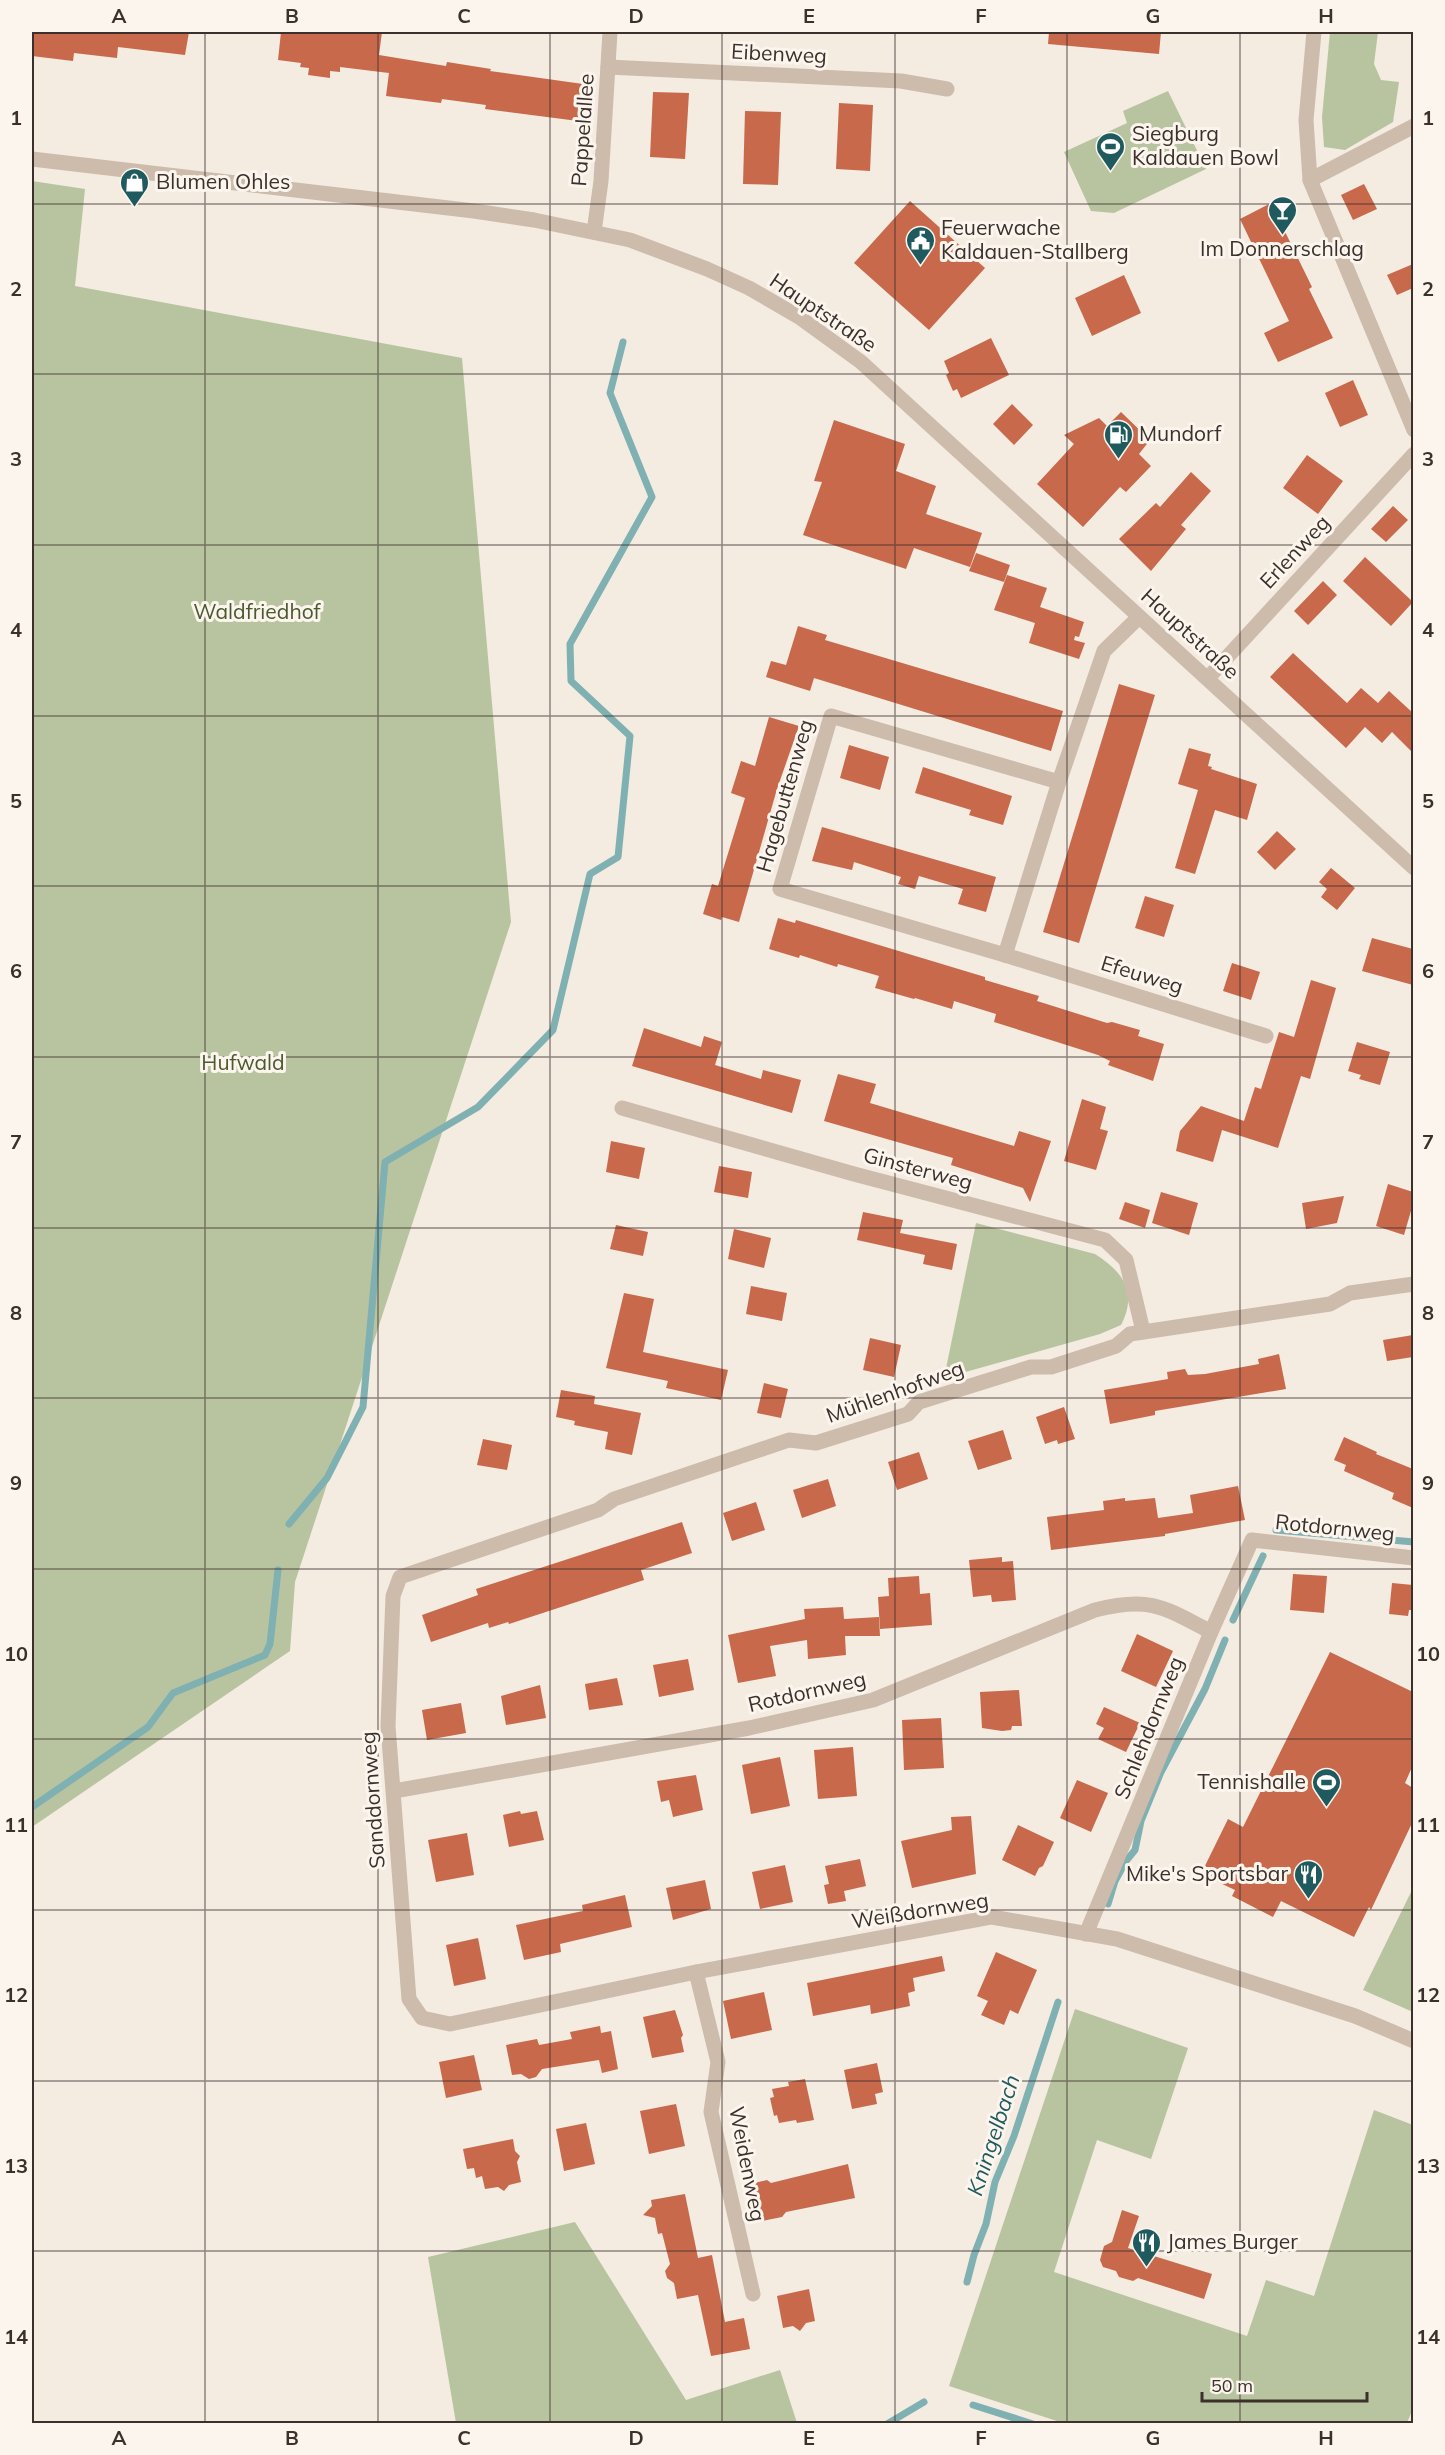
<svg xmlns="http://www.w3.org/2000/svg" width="1445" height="2455" font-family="Mulish,sans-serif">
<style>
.green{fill:#b8c4a0}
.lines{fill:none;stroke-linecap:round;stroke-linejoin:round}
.stream{stroke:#7fb0b2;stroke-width:7}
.building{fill:#c8694b}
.minor{stroke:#cdbbac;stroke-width:15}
.grid{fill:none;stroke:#3b302b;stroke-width:1.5;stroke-opacity:0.55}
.labels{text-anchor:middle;stroke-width:6;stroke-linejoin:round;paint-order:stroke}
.street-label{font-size:21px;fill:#3b302b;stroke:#fbf5ee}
.poi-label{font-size:21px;fill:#3b302b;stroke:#fbf5ee;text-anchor:start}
.park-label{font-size:21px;fill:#4a5a2e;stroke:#fbf5ee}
.water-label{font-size:22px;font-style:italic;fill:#1f5a5e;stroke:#fbf5ee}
.neatline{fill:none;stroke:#3b302b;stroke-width:2}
.grid-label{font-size:20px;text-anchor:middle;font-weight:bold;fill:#3b302b}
</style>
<rect width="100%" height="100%" fill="#f4ebe1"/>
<g class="green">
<path d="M1330 32H1378L1374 64 1381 80 1399 82 1393 122 1345 150 1324 147 1322 117Z"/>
<path d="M1168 91 1206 169 1114 213 1091 211 1064 152 1127 123 1123 111Z"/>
<path d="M32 181 85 189 75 286 462 358 511 922 295 1582 290 1651 32 1827Z"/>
<path d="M976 1223 1095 1254C1123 1272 1138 1292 1121 1325L1100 1334 944 1378Z"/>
<path d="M1413 1888V2012L1363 1990Z"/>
<path d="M1075 2009 1188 2048 1151 2159 1097 2140 1054 2272 1247 2336 1266 2280 1314 2296 1374 2110 1413 2125 1414 2406 1407 2423H1063L949 2386Z"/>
<path d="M575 2222 686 2400 780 2370 797 2423H456L428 2257Z"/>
</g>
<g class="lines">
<g class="stream">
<path d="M289 1524 327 1478 363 1407 385 1162 478 1107 553 1030 590 874 618 857 630 736 571 681 570 644 652 497 610 393 623 342"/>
<path d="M1276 1530 1414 1542"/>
<path d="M1233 1620 1263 1556"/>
<path d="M32 1807 148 1727 173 1693 265 1655 270 1644 278 1570"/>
<path d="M1108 1904 1115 1881 1126 1861 1135 1850 1141 1821 1161 1772 1205 1689 1225 1640"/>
<path d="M967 2282 974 2255 986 2224 995 2182 1014 2136 1058 2002"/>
<path d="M973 2405 1033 2424"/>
<path d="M887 2424 924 2402"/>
</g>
</g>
<g class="building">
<path d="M32 32H189L185 55 118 47 117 58 74 53 73 61 32 56Z"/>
<path d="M281 32H382L379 55 446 66 447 62 491 69 490 71 583 84 578 121 485 109 486 105 442 99 441 103 386 96 389 73 340 67V72L330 71V78L308 75 309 68 300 67 301 63 278 60Z"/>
<path d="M1049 32H1161L1159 54 1048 44Z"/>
<path d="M653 92 689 93 685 159 650 157Z"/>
<path d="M839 103 873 105 870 171 836 169Z"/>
<path d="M745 111 781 112 778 185 743 184Z"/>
<path d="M1364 184 1377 209 1353 220 1341 195Z"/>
<path d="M910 201 985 268 929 330 854 263Z"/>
<path d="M1271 203 1312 287 1309 289 1333 338 1278 362 1264 333 1289 321 1240 219Z"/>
<path d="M1413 264V288L1397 295 1387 275Z"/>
<path d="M1124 275 1141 313 1092 336 1075 298Z"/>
<path d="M991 338 1009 375 961 398 957 389 953 391 946 375 949 373 944 361Z"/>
<path d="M1353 380 1368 415 1340 427 1325 393Z"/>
<path d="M1012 404 1033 425 1014 445 993 424Z"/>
<path d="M1121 412 1150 440 1139 454 1151 466 1126 492 1120 487 1083 527 1037 484 1074 444 1064 435 1099 418 1107 426Z"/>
<path d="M834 420 905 444 896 471 936 486 926 514 982 533 970 567 914 548 906 569 803 535 822 482 814 481Z"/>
<path d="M1307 455 1343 481 1318 514 1283 488Z"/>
<path d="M1191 472 1211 491 1181 525 1186 529 1151 571 1119 539 1156 503 1160 507Z"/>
<path d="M1393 506 1408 520 1386 542 1371 529Z"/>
<path d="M976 553 1010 565 1004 582 969 571Z"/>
<path d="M1365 557 1413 602 1391 626 1343 581Z"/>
<path d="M1007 575 1047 588 1040 607 1084 622 1079 637 1075 636 1074 640 1085 643 1079 659 1029 643 1035 623 994 610Z"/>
<path d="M1323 581 1337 595 1308 625 1294 611Z"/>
<path d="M798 626 827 635 825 640 1063 711 1051 751 814 678 810 691 766 677 771 661 786 665Z"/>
<path d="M1293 653 1347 703 1361 688 1378 703 1389 691 1413 713V753L1392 732 1382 743 1365 727 1346 748 1270 677Z"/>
<path d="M1119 684 1155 695 1079 943 1043 932Z"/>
<path d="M769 717 799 726 777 789 739 922 722 917 721 920 703 914 712 884 718 886 745 798 731 793 741 761 755 766Z"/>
<path d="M849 745 889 757 880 790 840 778Z"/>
<path d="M1189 748 1211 754 1208 766 1212 767 1211 769 1257 784 1247 820 1215 810 1195 874 1175 868 1198 790 1178 784Z"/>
<path d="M923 767 1012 796 1003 825 969 815 971 810 915 793Z"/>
<path d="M822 827 996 877 986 912 958 904 963 889 919 876 915 889 898 884 901 877 854 862 852 870 812 861Z"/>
<path d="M1277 831 1296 849 1275 870 1257 852Z"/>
<path d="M1331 868 1355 888 1337 910 1321 897 1327 889 1319 882Z"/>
<path d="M1145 896 1174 905 1164 937 1135 928Z"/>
<path d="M778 918 795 923 796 920 985 977V980L1039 996 1037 1001 1107 1023 1112 1022 1140 1030 1138 1036 1164 1044 1153 1081 1108 1065 1110 1061 1098 1055 994 1022 996 1014 954 1001 952 1009 915 998 914 999 875 988 879 976 838 964 837 967 800 955 799 958 769 949Z"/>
<path d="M1372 938 1413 949V985L1362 971Z"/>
<path d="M1232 963 1260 972 1251 1000 1223 991Z"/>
<path d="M1311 980 1336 988 1310 1079 1301 1076 1278 1148 1222 1130 1213 1162 1176 1151 1180 1131 1201 1106 1244 1121 1255 1087 1261 1089 1279 1032 1294 1037Z"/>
<path d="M644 1028 701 1047 704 1036 722 1042 715 1065 761 1079 763 1070 801 1080 792 1113 632 1066Z"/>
<path d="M1357 1042 1390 1052 1380 1085 1359 1079 1361 1075 1348 1071Z"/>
<path d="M838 1074 876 1084 870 1103 1014 1146 1019 1131 1051 1141 1030 1202 1023 1188 951 1165 953 1158 824 1121Z"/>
<path d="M1082 1099 1106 1107 1100 1129 1108 1131 1096 1170 1064 1161Z"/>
<path d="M611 1141 645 1148 639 1179 606 1172Z"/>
<path d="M719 1166 752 1172 748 1198 714 1192Z"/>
<path d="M1388 1184 1413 1192V1204L1404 1235 1376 1226Z"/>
<path d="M1161 1192 1198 1203 1189 1235 1152 1223Z"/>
<path d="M1344 1196 1337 1223 1306 1229 1302 1203Z"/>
<path d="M1125 1202 1150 1210 1145 1228 1119 1219Z"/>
<path d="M863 1212 903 1220 900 1233 957 1244 952 1270 923 1264 925 1255 857 1240Z"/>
<path d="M616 1225 648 1232 643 1256 610 1249Z"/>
<path d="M734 1229 771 1238 764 1268 728 1259Z"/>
<path d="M751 1286 787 1293 782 1321 746 1314Z"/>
<path d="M624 1293 654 1299 643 1352 728 1370 721 1400 666 1388 668 1381 606 1368Z"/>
<path d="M1413 1335V1357L1387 1361 1383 1340Z"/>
<path d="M870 1338 901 1345 894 1377 863 1370Z"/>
<path d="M1279 1354 1286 1389 1155 1411V1415L1110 1424 1104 1390 1168 1379 1167 1372 1185 1369 1188 1375 1205 1374 1259 1364 1258 1359Z"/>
<path d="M764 1383 788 1389 781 1418 757 1413Z"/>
<path d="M561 1390 595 1396 594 1404 641 1413 632 1455 605 1449 608 1432 574 1425 575 1421 556 1417Z"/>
<path d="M1064 1407 1075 1439 1058 1444 1057 1440 1045 1444 1036 1417Z"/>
<path d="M1003 1430 1012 1459 978 1470 968 1441Z"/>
<path d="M1344 1437 1377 1452 1376 1454 1413 1469V1508L1392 1499 1394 1493 1344 1471 1346 1465 1334 1460Z"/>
<path d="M483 1439 512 1445 507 1470 477 1465Z"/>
<path d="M919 1452 928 1479 897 1490 888 1462Z"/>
<path d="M828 1479 836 1506 802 1518 793 1490Z"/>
<path d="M1238 1486 1245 1520 1165 1534V1536L1051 1550 1047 1517 1104 1510 1103 1501 1125 1498V1501L1155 1498 1158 1518 1193 1513 1190 1495Z"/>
<path d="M756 1502 765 1530 732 1541 723 1513Z"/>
<path d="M682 1522 692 1553 641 1570 644 1580 509 1624 508 1622 489 1628 488 1623 431 1642 422 1615 478 1595 476 1589Z"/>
<path d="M1002 1557V1562L1013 1561 1016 1600 992 1602 991 1595 973 1597 969 1560Z"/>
<path d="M1293 1574 1327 1576 1324 1613 1290 1610Z"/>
<path d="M919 1576 920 1594 930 1593 932 1625 880 1629 878 1597 889 1596 888 1578Z"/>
<path d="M1392 1583 1413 1585V1610H1409L1408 1616 1389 1614Z"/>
<path d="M843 1607 844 1619 879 1617 880 1636H845L846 1655 808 1659 807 1640 770 1646 776 1676 738 1683 728 1635 805 1619 804 1609Z"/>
<path d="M1137 1634 1173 1651 1156 1687 1121 1671Z"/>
<path d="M1330 1652 1413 1692V1765L1405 1783 1413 1788V1821L1371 1910 1369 1907 1354 1937 1281 1901 1273 1917 1232 1896 1235 1890 1201 1874 1228 1819 1243 1827Z"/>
<path d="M688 1659 694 1690 659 1697 653 1665Z"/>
<path d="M617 1678 623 1705 589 1710 585 1684Z"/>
<path d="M540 1685 546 1718 506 1725 501 1696Z"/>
<path d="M1019 1690 1022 1726H1012L1011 1730 1002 1731 982 1728 980 1692Z"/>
<path d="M461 1703 466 1733 427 1740 422 1710Z"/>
<path d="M1104 1707 1140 1723 1126 1752 1098 1739 1104 1728 1096 1724Z"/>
<path d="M941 1718 944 1768 904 1770 902 1720Z"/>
<path d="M853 1747 857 1796 818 1799 814 1750Z"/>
<path d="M780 1757 790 1806 751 1814 742 1765Z"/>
<path d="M696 1775 703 1810 673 1817 669 1800 661 1802 657 1781Z"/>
<path d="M1077 1780 1108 1793 1091 1832 1060 1818Z"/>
<path d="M520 1811 521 1814 537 1811 544 1840 509 1847 503 1815Z"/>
<path d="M971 1816 976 1874 912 1888 901 1841 952 1830 951 1817Z"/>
<path d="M1018 1825 1054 1842 1043 1866 1039 1868 1035 1876 1002 1860Z"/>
<path d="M467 1833 474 1875 436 1882 428 1840Z"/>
<path d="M860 1859 866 1886 844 1891 846 1901 828 1904 824 1885 829 1884 825 1866Z"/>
<path d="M785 1865 793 1902 760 1909 752 1872Z"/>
<path d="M705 1880 711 1909 673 1920 666 1888Z"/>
<path d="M625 1895 632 1927 560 1944 561 1952 524 1960 516 1925 583 1911 582 1905Z"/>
<path d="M478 1938 486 1979 454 1986 446 1945Z"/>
<path d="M996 1952 1037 1970 1018 2014 1010 2010 1004 2025 981 2015 988 2001 977 1996Z"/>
<path d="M942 1956 945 1971 913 1978 915 1991 908 1993 910 2006 871 2014 870 2005 813 2016 807 1983Z"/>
<path d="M764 1992 772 2030 731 2039 723 2001Z"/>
<path d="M675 2010 683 2035 681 2038 684 2052 652 2058 643 2017Z"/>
<path d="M600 2026 601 2033 611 2031 618 2069 602 2073 599 2060 542 2069 536 2077 529 2079 521 2074 512 2075 506 2045 537 2039 539 2045 572 2039 570 2032Z"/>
<path d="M474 2055 482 2090 446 2098 439 2062Z"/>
<path d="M877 2063 883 2092 875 2094 877 2104 852 2109 844 2070Z"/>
<path d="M805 2079 814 2120 797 2123 796 2120 779 2123 777 2115 774 2116 770 2098 774 2097 772 2089 789 2086 788 2082Z"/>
<path d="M676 2104 685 2146 649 2154 640 2111Z"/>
<path d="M586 2123 595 2164 564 2171 556 2129Z"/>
<path d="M513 2139 515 2151 520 2156 517 2162 521 2182 509 2185 504 2191 498 2187 485 2189 482 2176 476 2178 474 2168 467 2169 463 2149Z"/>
<path d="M848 2164 855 2198 786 2212 782 2217 762 2221 760 2213 753 2208 758 2201 754 2183 767 2180 771 2183Z"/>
<path d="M685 2194 698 2258 712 2255 725 2322 744 2318 750 2349 711 2356 698 2295 677 2299 674 2283 667 2278 665 2271 670 2264 662 2233 658 2234 655 2218 643 2215 652 2206 651 2200Z"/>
<path d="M1122 2210 1139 2216 1128 2248 1212 2274 1204 2299 1138 2278 1133 2281 1119 2277 1116 2271 1103 2267 1100 2260 1104 2246 1112 2242Z"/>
<path d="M809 2289 815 2321 806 2323 800 2331 793 2326 783 2328 777 2296Z"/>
</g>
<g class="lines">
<g class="minor">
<path d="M1314 32 1306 120 1310 180 1414 430"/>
<path d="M608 67 901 81 947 89"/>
<path d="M32 159 474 211 534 220 630 240 707 269 749 288 799 317 861 362 1414 868"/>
<path d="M1310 180 1414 126"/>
<path d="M594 232 601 181 610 32"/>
<path d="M1208 678 1414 454"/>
<path d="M1059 782 831 716 780 889 1005 955 1059 782 1104 651 1139 617"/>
<path d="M1005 955 1266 1036"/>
<path d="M622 1108 854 1174 1105 1240 1126 1260 1143 1331"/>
<path d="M1414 1284 1350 1293 1330 1304 1130 1334 1116 1346 1051 1367H1031L919 1402 908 1414 816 1443 789 1440 614 1499 598 1510 400 1577 393 1596 388 1726 409 1999 422 2018 450 2024 696 1972 992 1917 1117 1939 1355 2016 1414 2041"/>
<path d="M394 1791 749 1728 873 1700 1095 1610C1150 1596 1164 1607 1211 1632"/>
<path d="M1086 1934 1211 1632 1252 1540 1414 1558"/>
<path d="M696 1972 718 2062 711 2112 753 2294"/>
</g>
</g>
<path class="grid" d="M205 32V2424M378 32V2424M550 32V2424M722 32V2424M895 32V2424M1067 32V2424M1240 32V2424M32 204H1414M32 374H1414M32 545H1414M32 716H1414M32 886H1414M32 1057H1414M32 1228H1414M32 1398H1414M32 1569H1414M32 1739H1414M32 1910H1414M32 2081H1414M32 2251H1414"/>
<defs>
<symbol id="stadium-pin" viewBox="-11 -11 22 30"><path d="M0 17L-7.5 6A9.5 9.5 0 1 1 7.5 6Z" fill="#1f5a5e" stroke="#fbf5ee"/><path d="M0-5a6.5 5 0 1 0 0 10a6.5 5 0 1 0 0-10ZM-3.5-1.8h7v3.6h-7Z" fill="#fff"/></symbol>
<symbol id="shop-pin" viewBox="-11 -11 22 30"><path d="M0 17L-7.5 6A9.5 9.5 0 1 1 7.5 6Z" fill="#1f5a5e" stroke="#fbf5ee"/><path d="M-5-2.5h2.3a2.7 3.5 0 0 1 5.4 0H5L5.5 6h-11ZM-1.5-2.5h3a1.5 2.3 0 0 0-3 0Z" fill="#fff"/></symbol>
<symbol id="bar-pin" viewBox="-11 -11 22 30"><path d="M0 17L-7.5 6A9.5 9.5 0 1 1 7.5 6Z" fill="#1f5a5e" stroke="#fbf5ee"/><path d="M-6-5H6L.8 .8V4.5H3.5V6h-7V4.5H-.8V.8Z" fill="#fff"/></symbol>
<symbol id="civic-pin" viewBox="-11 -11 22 30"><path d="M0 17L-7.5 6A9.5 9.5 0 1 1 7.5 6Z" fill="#1f5a5e" stroke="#fbf5ee"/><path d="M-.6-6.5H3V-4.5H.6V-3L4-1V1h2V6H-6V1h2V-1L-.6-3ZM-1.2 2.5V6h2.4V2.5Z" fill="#fff"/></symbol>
<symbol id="fuel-pin" viewBox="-11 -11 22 30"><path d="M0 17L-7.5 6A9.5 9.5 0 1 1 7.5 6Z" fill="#1f5a5e" stroke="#fbf5ee"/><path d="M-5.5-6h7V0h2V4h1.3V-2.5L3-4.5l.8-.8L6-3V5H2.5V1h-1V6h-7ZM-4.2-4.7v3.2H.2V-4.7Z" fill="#fff"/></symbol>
<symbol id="restaurant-pin" viewBox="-11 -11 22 30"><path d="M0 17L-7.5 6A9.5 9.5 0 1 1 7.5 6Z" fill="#1f5a5e" stroke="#fbf5ee"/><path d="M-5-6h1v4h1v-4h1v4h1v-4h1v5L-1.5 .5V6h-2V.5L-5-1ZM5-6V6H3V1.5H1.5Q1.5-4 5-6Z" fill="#fff"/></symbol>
</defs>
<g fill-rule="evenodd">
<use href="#stadium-pin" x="1094" y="130" width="33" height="45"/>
<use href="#shop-pin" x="118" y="166" width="33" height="45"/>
<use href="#bar-pin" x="1266" y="194" width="33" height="45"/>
<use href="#civic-pin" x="904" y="224" width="33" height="45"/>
<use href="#fuel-pin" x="1102" y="418" width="33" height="45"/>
<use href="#stadium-pin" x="1310" y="1766" width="33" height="45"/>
<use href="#restaurant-pin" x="1292" y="1858" width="33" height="45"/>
<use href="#restaurant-pin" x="1130" y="2226" width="33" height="45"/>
</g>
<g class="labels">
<g class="street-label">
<text transform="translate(779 54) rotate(3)" y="7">Eibenweg</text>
<text transform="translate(583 130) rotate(-86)" y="7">Pappelallee</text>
<text transform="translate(823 313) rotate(34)" y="7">Hauptstraße</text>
<text transform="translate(1295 552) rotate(-47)" y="7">Erlenweg</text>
<text transform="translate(1190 634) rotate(42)" y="7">Hauptstraße</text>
<text transform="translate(785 796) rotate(-74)" y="7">Hagebuttenweg</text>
<text transform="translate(1142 975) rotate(17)" y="7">Efeuweg</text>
<text transform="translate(918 1169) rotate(15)" y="7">Ginsterweg</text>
<text transform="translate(895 1392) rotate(-20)" y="7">Mühlenhofweg</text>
<text transform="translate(1335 1528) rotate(6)" y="7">Rotdornweg</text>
<text transform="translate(807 1692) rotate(-13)" y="7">Rotdornweg</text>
<text transform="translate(1149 1728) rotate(-68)" y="7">Schlehdornweg</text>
<text transform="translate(373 1800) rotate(-94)" y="7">Sanddornweg</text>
<text transform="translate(920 1911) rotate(-9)" y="7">Weißdornweg</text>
<text transform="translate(747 2164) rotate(79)" y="7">Weidenweg</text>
</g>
<g class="poi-label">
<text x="1132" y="141">Siegburg<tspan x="1132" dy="24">Kaldauen Bowl</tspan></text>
<text x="156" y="189">Blumen Ohles</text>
<text x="941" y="235">Feuerwache<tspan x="941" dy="24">Kaldauen-Stallberg</tspan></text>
<text x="1282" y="256" text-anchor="middle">Im Donnerschlag</text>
<text x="1139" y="441">Mundorf</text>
<text x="1306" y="1789" text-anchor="end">Tennishalle</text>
<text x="1288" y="1881" text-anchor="end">Mike's Sportsbar</text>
<text x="1167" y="2249">James Burger</text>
</g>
<g class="park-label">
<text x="257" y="619">Waldfriedhof</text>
<text x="243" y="1070">Hufwald</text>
</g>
<g class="water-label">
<text transform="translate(993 2135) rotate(-72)" y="8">Kningelbach</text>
</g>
</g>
<rect width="1445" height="2455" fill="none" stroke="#fbf5ee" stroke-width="66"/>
<path d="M1202 2392v9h165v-9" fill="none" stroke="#3b302b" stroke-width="3"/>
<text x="1211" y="2392" font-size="18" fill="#3b302b" stroke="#fbf5ee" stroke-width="4.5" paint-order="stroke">50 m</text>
<rect x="33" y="33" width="1379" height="2389" class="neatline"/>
<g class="grid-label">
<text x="119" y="23">A</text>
<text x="292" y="23">B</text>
<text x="464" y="23">C</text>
<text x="636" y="23">D</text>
<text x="809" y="23">E</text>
<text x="981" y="23">F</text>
<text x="1153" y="23">G</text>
<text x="1326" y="23">H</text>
<text x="16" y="125">1</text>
<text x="1428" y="125">1</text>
<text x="16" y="296">2</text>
<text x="1428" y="296">2</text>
<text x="16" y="466">3</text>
<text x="1428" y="466">3</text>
<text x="16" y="637">4</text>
<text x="1428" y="637">4</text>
<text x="16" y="808">5</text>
<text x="1428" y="808">5</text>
<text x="16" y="978">6</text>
<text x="1428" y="978">6</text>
<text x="16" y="1149">7</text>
<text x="1428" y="1149">7</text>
<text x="16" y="1320">8</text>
<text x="1428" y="1320">8</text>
<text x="16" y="1490">9</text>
<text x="1428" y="1490">9</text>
<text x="16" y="1661">10</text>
<text x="1428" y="1661">10</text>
<text x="16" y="1832">11</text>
<text x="1428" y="1832">11</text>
<text x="16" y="2002">12</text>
<text x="1428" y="2002">12</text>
<text x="16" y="2173">13</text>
<text x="1428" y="2173">13</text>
<text x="16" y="2344">14</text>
<text x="1428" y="2344">14</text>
<text x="119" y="2445">A</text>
<text x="292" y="2445">B</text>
<text x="464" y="2445">C</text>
<text x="636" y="2445">D</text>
<text x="809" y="2445">E</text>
<text x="981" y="2445">F</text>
<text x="1153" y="2445">G</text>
<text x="1326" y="2445">H</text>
</g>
</svg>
